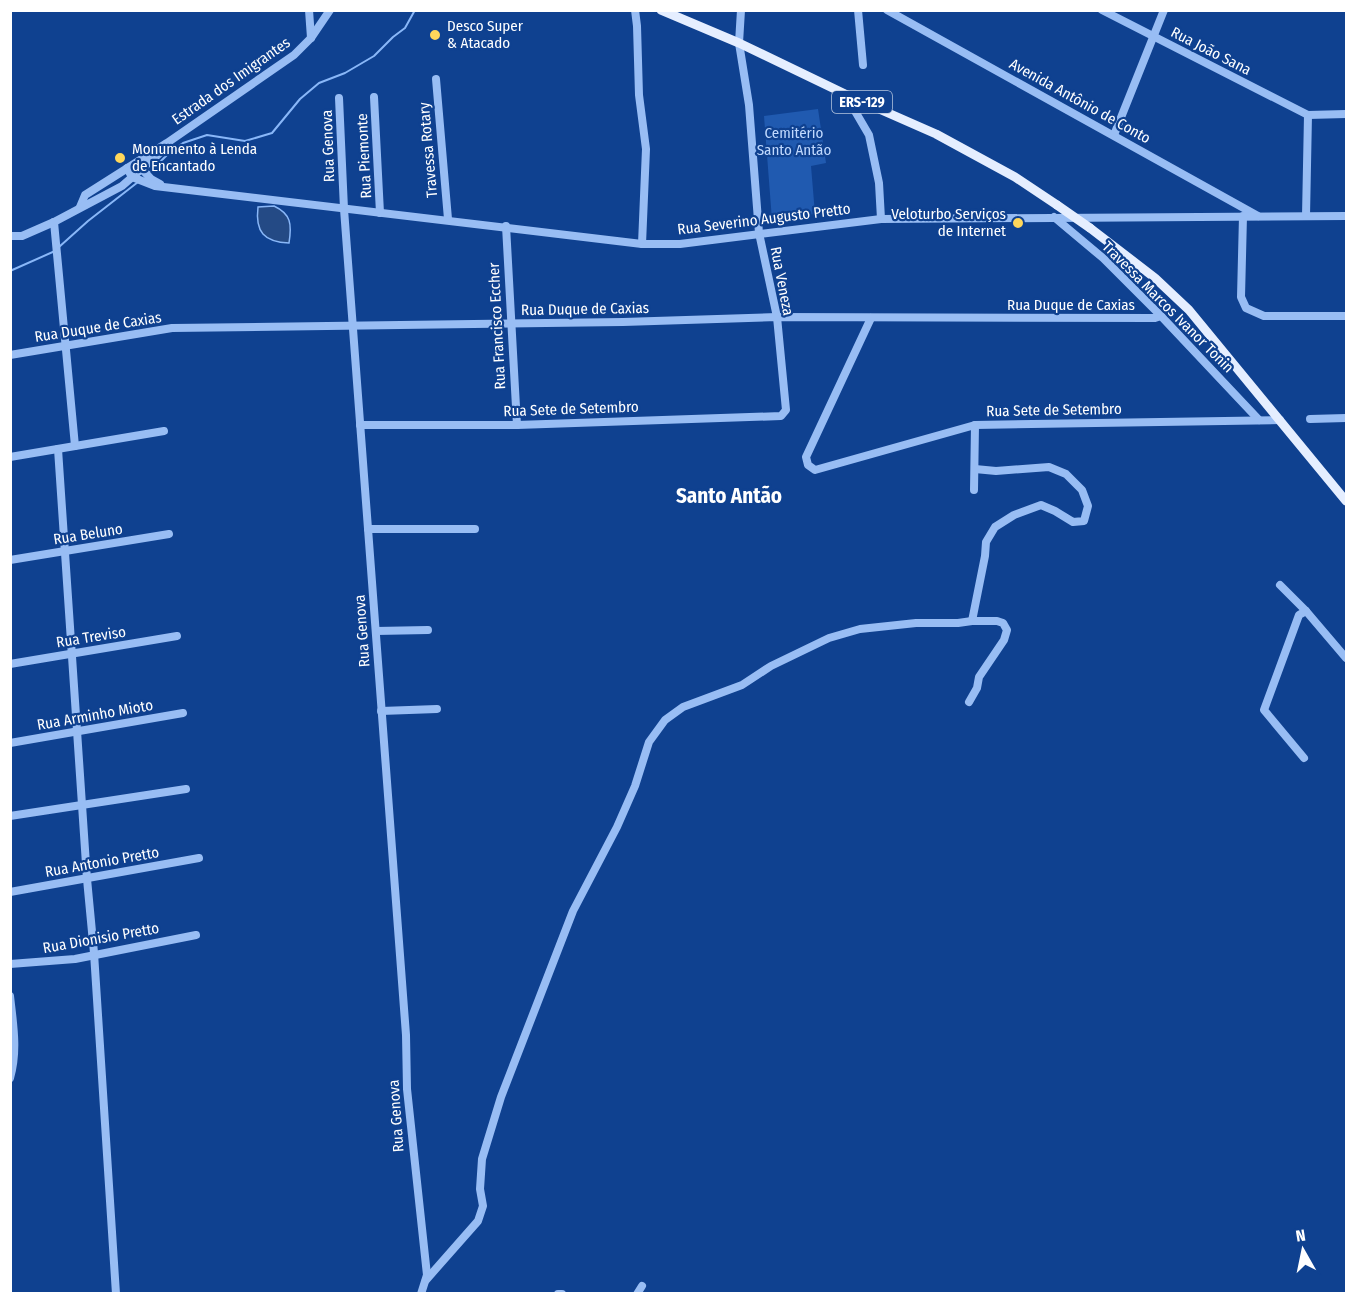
<svg xmlns="http://www.w3.org/2000/svg" width="1357" height="1304" font-family="'Fira Sans Condensed',sans-serif">
<style>
.green{fill:#205ab0}
.water{fill:#244a85;stroke:#89b7f8;stroke-width:1.5}
.lines{fill:none;stroke-linecap:round;stroke-linejoin:round}
.stream{stroke:#89b7f8;stroke-width:2}
.minor{stroke:#98bdf4;stroke-width:8}
.major{stroke:#e5eeff;stroke-width:9}
.major-bridge{stroke:#e5eeff;stroke-width:9}
.poi-dot{fill:#ffd75b;stroke:#0f4190;stroke-width:2}
.labels{text-anchor:middle;stroke-width:4.5;stroke-linejoin:round;paint-order:stroke}
.shield{fill:#0f4190;stroke:#b7c6de;stroke-width:1.5}
.shield-label{font-size:14px;font-weight:bold;fill:#fff}
.poi-label{font-size:15px;fill:#fff;stroke:#0f4190;text-anchor:start}
.street-label{font-size:15px;fill:#fff;stroke:#0f4190}
.park-label{font-size:15px;fill:#c0d9fe;stroke:#0f4190}
.district-label{font-size:21px;font-weight:bold;fill:#fff;stroke:#0f4190}
</style>
<rect width="100%" height="100%" fill="#0f4190"/>
<path class="green" d="M818 109 826 163 811 166 815 214 772 220 764 116Z"/>
<path class="water" d="M274 206C291 214 292 224 289 243 264 242 255 232 258 207Z"/>
<g class="lines">
<g class="stream">
<path d="M149 173 169 153 183 143 207 135 245 141 272 133 300 99 319 83 345 73 374 56 393 37 405 28 415 10"/>
<path d="M59 247 88 221 138 182"/>
<path d="M10 271 55 251"/>
</g>
<g class="minor">
<path d="M309 10 311 38"/>
<path d="M635 10 637 26 639 95 646 149 642 244"/>
<path d="M858 10 863 65"/>
<path d="M887 10 1258 216"/>
<path d="M1102 10 1308 115 1346 114"/>
<path d="M436 79 448 219"/>
<path d="M845 94 869 135 879 183 881 219"/>
<path d="M374 97 380 213"/>
<path d="M339 98 344 209 406 1035 407 1089 427 1275 421 1294"/>
<path d="M1114 135 1164 10"/>
<path d="M140 167 151 179 160 184"/>
<path d="M127 168 132 177 155 186 642 244H680L881 219 1346 216"/>
<path d="M80 207 85 195 167 143 294 55 311 38 330 10"/>
<path d="M1243 216 1241 297 1246 308 1264 316H1346"/>
<path d="M1306 216 1308 115"/>
<path d="M1054 217 1103 258 1161 316 1259 420"/>
<path d="M54 222 75 446"/>
<path d="M506 226 517 425"/>
<path d="M10 236H22L54 222 122 186 161 152 166 144"/>
<path d="M871 318 806 457 808 465 815 470 975 425 1280 420"/>
<path d="M10 355 172 328 623 322 777 317 1155 318 1161 316"/>
<path d="M1310 419 1346 418"/>
<path d="M360 425H517L781 416 786 410 777 317 759 233 749 105 739 43 741 10"/>
<path d="M58 449 87 879 94 953 116 1294"/>
<path d="M10 457 164 431"/>
<path d="M974 490 975 425"/>
<path d="M368 529H475"/>
<path d="M10 560 169 534"/>
<path d="M1280 585 1306 611 1346 658"/>
<path d="M972 621 985 556 986 542 995 527 1014 515 1041 505 1055 511 1073 522 1084 521 1088 506 1082 490 1066 474 1049 467 996 471 975 469"/>
<path d="M376 631 428 630"/>
<path d="M10 664 177 636"/>
<path d="M381 711 437 709"/>
<path d="M10 743 183 713"/>
<path d="M1304 758 1264 710 1299 615 1306 611"/>
<path d="M10 816 186 789"/>
<path d="M10 892 199 858"/>
<path d="M10 964 75 959 196 935"/>
<path d="M10 996C13 1023 18 1051 10 1078"/>
<path d="M426 1280 478 1221 483 1206 480 1189 482 1159 501 1097 573 911 617 827 635 786 649 742 665 720 683 707 742 685 771 666 829 638 860 629 916 623H958L972 621H997L1003 623 1007 630 1004 640 979 677 977 688 969 702"/>
<path d="M558 1294H562"/>
<path d="M637 1294 642 1286"/>
</g>
<g class="major">
<path d="M661 10 739 43 845 94 936 134 1015 177 1057 205"/>
<path d="M1090 228 1155 278 1189 310 1346 501"/>
</g>
<path class="major-bridge" d="M1057 205 1090 228"/>
</g>
<g class="poi-dot">
<circle cx="435" cy="35" r="6"/>
<circle cx="120" cy="158" r="6"/>
<circle cx="1018" cy="223" r="6"/>
</g>
<g class="labels">
<rect class="shield" x="832" y="91" width="60" height="22" rx="4.5"/>
<g class="shield-label">
<text x="862" y="107">ERS-129</text>
</g>
<g class="poi-label">
<text x="447" y="31">Desco Super<tspan x="447" dy="17">&amp; Atacado</tspan></text>
<text x="132" y="154">Monumento à Lenda<tspan x="132" dy="17">de Encantado</tspan></text>
<text x="1006" y="219" text-anchor="end">Veloturbo Serviços<tspan x="1006" dy="17">de Internet</tspan></text>
</g>
<g class="street-label">
<text transform="translate(1211 51) rotate(27)" y="5">Rua João Sana</text>
<text transform="translate(231 81) rotate(-35)" y="5">Estrada dos Imigrantes</text>
<text transform="translate(1080 101) rotate(29)" y="5">Avenida Antônio de Conto</text>
<text transform="translate(328 146) rotate(-92)" y="5">Rua Genova</text>
<text transform="translate(428 150) rotate(-95)" y="5">Travessa Rotary</text>
<text transform="translate(364 156) rotate(-93)" y="5">Rua Piemonte</text>
<text transform="translate(764 219) rotate(-7)" y="5">Rua Severino Augusto Pretto</text>
<text transform="translate(782 281) rotate(79)" y="5">Rua Veneza</text>
<text x="1071" y="310">Rua Duque de Caxias</text>
<text transform="translate(1168 307) rotate(45)" y="5">Travessa Marcos Ivanor Tonin</text>
<text transform="translate(585 309) rotate(-1)" y="5">Rua Duque de Caxias</text>
<text transform="translate(497 326) rotate(-93)" y="5">Rua Francisco Eccher</text>
<text transform="translate(98 327) rotate(-9)" y="5">Rua Duque de Caxias</text>
<text transform="translate(571 409) rotate(-2)" y="5">Rua Sete de Setembro</text>
<text transform="translate(1054 410) rotate(-1)" y="5">Rua Sete de Setembro</text>
<text transform="translate(88 534) rotate(-9)" y="5">Rua Beluno</text>
<text transform="translate(362 631) rotate(-94)" y="5">Rua Genova</text>
<text transform="translate(91 637) rotate(-9)" y="5">Rua Treviso</text>
<text transform="translate(95 715) rotate(-10)" y="5">Rua Arminho Mioto</text>
<text transform="translate(102 862) rotate(-10)" y="5">Rua Antonio Pretto</text>
<text transform="translate(101 938) rotate(-10)" y="5">Rua Dionisio Pretto</text>
<text transform="translate(396 1116) rotate(-94)" y="5">Rua Genova</text>
</g>
<g class="park-label">
<text x="794" y="138">Cemitério<tspan x="794" dy="17">Santo Antão</tspan></text>
</g>
<g class="district-label">
<text x="729" y="503">Santo Antão</text>
</g>
</g>
<rect width="1357" height="1304" fill="none" stroke="#ffffff" stroke-width="24"/>
<g transform="translate(1303 1250) rotate(351)" stroke="#0f4190" stroke-width="4.5" paint-order="stroke">
<path d="M0-4.5L10 22L0 15L-10 22Z" fill="#ffffff"/>
<text y="-9" font-size="16" font-weight="bold" text-anchor="middle" fill="#ffffff">N</text>
</g>
</svg>
